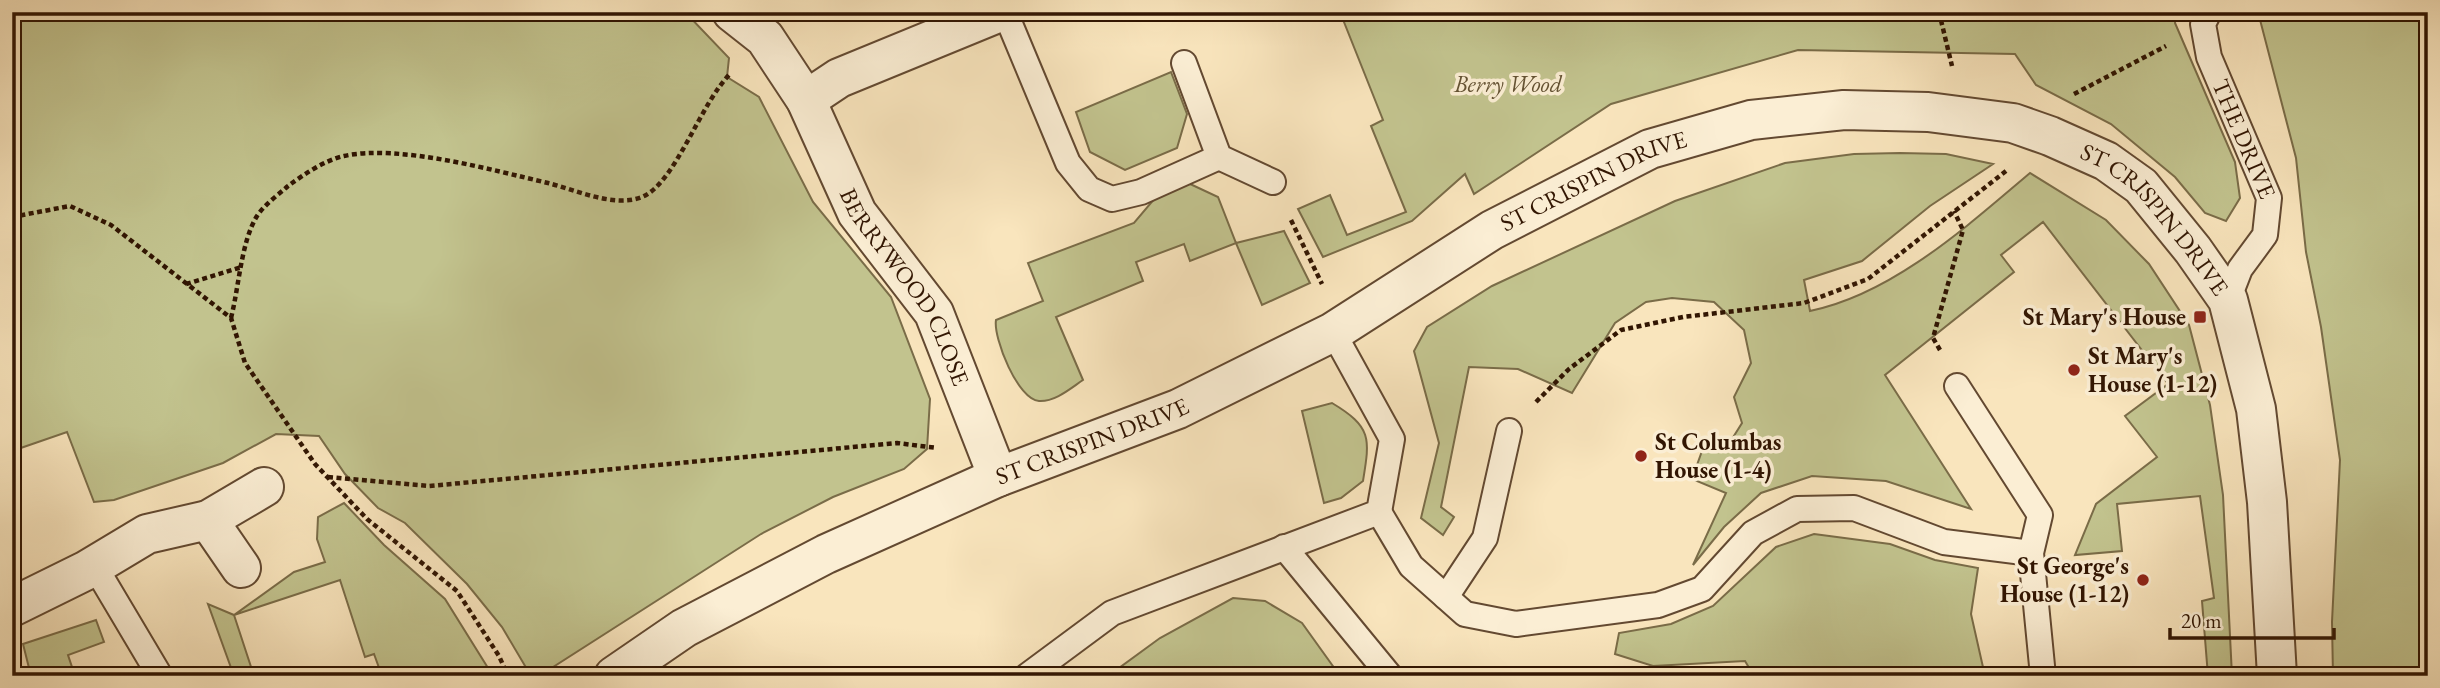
<svg xmlns="http://www.w3.org/2000/svg" width="2440" height="688" font-family="'EB Garamond',serif">
<style>
.green{fill:#c2c38e;stroke:#7a6c48;stroke-width:2}
.lines{fill:none;stroke-linecap:round;stroke-linejoin:round}
.lane-casing{stroke:#634931;stroke-width:28}
.street-casing{stroke:#634931;stroke-width:42}
.path{stroke:#311502;stroke-width:4.5;stroke-dasharray:5 3.5;stroke-linecap:butt}
.lane{stroke:#fbeed4;stroke-width:24}
.street{stroke:#fbeed4;stroke-width:38}
.poi-dot{fill:#8f2418;stroke:#fbeed4;stroke-width:2.5}
.labels{text-anchor:middle;stroke-width:7;stroke-linejoin:round;paint-order:stroke}
.park-label{font-size:24px;font-style:italic;fill:#645233;stroke:#fbeed4}
.street-label{font-size:24px;fill:#311502;stroke:#fbeed4}
.poi-label{font-size:24px;font-weight:bold;fill:#311502;stroke:#fbeed4;text-anchor:end}
</style>
<rect width="100%" height="100%" fill="#f9e5bd"/>
<filter id="stains"><feTurbulence type="fractalNoise" baseFrequency=".00286" numOctaves="4"/><feColorMatrix values="0 0 0 0 .2 0 0 0 0 .09 0 0 0 0 .02 0 0 0 .5 -.17"/></filter>
<radialGradient id="worn" r=".72"><stop offset=".6" stop-color="#630" stop-opacity="0"/><stop offset="1" stop-color="#630" stop-opacity=".3"/></radialGradient>
<g class="green">
<path d="M12 12H685L729 58 727 77 759 97 813 202 891 297 930 399 927 449 904 469 833 497 761 534 539 676H531L502 627 467 584 405 523 378 508 345 474 319 436 276 434 223 463 114 500 94 502 67 432 12 451V226L17 225 12 210Z"/>
<path d="M1340 12H2176L2175 23 2235 162 2240 198 2226 221 2205 213 2175 177 2111 124 2036 85 2015 54 1798 50 1611 104 1474 194 1465 174 1412 221 1323 257 1298 209 1330 195 1347 235 1406 212 1371 126 1383 120Z"/>
<path d="M2258 12H2428V676H2333L2332 622 2340 460 2321 327 2306 252 2296 158Z"/>
<path d="M1171 72 1187 114 1177 148 1125 170 1090 152 1076 112Z"/>
<path d="M1900 153 1946 154 1993 164 1930 206 1862 261 1804 280 1810 311C1893 294 1967 226 2030 173L2106 220 2149 264 2189 325 2210 405 2223 495 2232 676H2208L2202 601 2214 598 2200 496 2117 504 2122 551 2075 555 2096 504 2157 457 2125 416 2168 384 2043 222 2001 255 2014 272 1885 375 1971 509 1886 481 1812 476 1761 493 1724 527 1693 565 1726 493 1692 479 1702 451 1732 439 1742 423 1734 397 1751 363 1744 330 1714 302 1672 298 1646 302 1615 323 1572 393 1518 369 1469 367 1441 507 1454 517 1443 535 1421 518 1439 443 1414 351 1427 327 1492 286 1675 201 1785 163 1854 154Z"/>
<path d="M1188 183 1218 197 1236 243 1284 231 1310 283 1262 305 1236 243 1190 261 1184 244 1136 262 1143 281 1056 317 1083 380C1071 388 1055 402 1039 401 1018 400 993 338 996 320L1043 301 1028 263 1134 223 1155 198Z"/>
<path d="M1332 403C1372 427 1370 438 1363 481L1341 498 1324 503 1302 411Z"/>
<path d="M344 503 384 545 445 599 493 676H382L374 654 365 657 340 580 234 615 254 676H234L208 604 234 615 294 572 325 562 317 539 318 517Z"/>
<path d="M1814 534 1890 544 1935 560 1978 568 1971 614 1985 676H1754L1745 661 1653 666 1615 654 1619 633 1671 624 1713 606 1776 547Z"/>
<path d="M1233 598 1265 601 1302 623 1340 676H1225L1211 672 1206 676H1113L1115 671 1160 638Z"/>
<path d="M96 620 104 642 68 655 75 676H31L23 644Z"/>
</g>
<g class="lines">
<defs>
<g id="lane">
<path d="M1005 12 1068 163 1089 189 1112 199 1141 192 1219 157"/>
<path id="s1" d="M2209 12 2203 24 2209 57 2269 198 2265 235 2240 269 2228 300"/>
<path d="M1184 63 1219 157 1273 182"/>
<path d="M1957 386 2040 515 2031 553 2043 676"/>
<path d="M1379 512 1411 566 1465 614 1516 624 1658 605 1702 589 1753 533 1797 509 1854 508 1944 542 2031 553"/>
<path d="M1284 547 1390 676"/>
<path d="M94 565 160 676"/>
<path d="M1446 597 1485 538 1509 431"/>
<path d="M1027 676 1112 613 1379 512 1392 439 1333 332"/>
</g>
<g id="street">
<path id="s2" d="M732 12 765 38 806 100 857 213 934 313 998 477"/>
<path d="M806 100 839 78 1000 12"/>
<path d="M208 520 241 568"/>
<path d="M12 607 87 570 147 534 208 520 264 487"/>
<path id="s3" d="M614 676 684 628 826 554 998 477 1178 409 1333 332 1492 230 1650 149 1751 120 1844 110 1928 112 2013 123 2050 136 2106 161 2141 186 2193 250 2228 300 2256 409 2267 502 2277 676"/>
</g>
</defs>
<use href="#lane" class="lane-casing"/>
<use href="#street" class="street-casing"/>
<g class="path">
<path d="M1939 12 1952 66"/>
<path d="M2074 94 2166 46"/>
<path d="M12 217 70 206 111 225 231 318 245 363 315 464 367 519 457 591 499 656 508 676"/>
<path d="M1291 220 1322 284"/>
<path d="M186 284 242 267"/>
<path d="M231 318C239 287 241 242 257 216 265 204 278 195 288 186 303 175 325 160 344 156 399 144 492 170 548 183 576 190 614 208 642 197 676 183 700 103 731 73"/>
<path d="M1940 350 1933 338 1963 230 1954 211"/>
<path d="M1536 402 1569 369 1621 330 1683 317 1804 303 1868 279 2006 171"/>
<path d="M328 477 429 486 897 443 937 448"/>
</g>
<use href="#lane" class="lane"/>
<use href="#street" class="street"/>
</g>
<g class="poi-dot">
<rect x="2193" y="310" width="14" height="14" rx="3.5"/>
<circle cx="2074" cy="370" r="7"/>
<circle cx="1641" cy="456" r="7"/>
<circle cx="2143" cy="580" r="7"/>
</g>
<g class="labels">
<g class="park-label">
<text x="1508" y="92">Berry Wood</text>
</g>
<g class="street-label">
<text dy="8" stroke="none"><textPath href="#s1" startOffset="136">THE DRIVE</textPath></text>
<text dy="8" stroke="none"><textPath href="#s3" startOffset="1101">ST CRISPIN DRIVE</textPath></text>
<text dy="8" stroke="none"><textPath href="#s3" startOffset="1710">ST CRISPIN DRIVE</textPath></text>
<text dy="8" stroke="none"><textPath href="#s2" startOffset="329">BERRYWOOD CLOSE</textPath></text>
<text dy="8" stroke="none"><textPath href="#s3" startOffset="534">ST CRISPIN DRIVE</textPath></text>
</g>
<g class="poi-label">
<text x="2186" y="325">St Mary's House</text>
<text x="2088" y="364" text-anchor="start">St Mary's<tspan x="2088" dy="28">House (1-12)</tspan></text>
<text x="1655" y="450" text-anchor="start">St Columbas<tspan x="1655" dy="28">House (1-4)</tspan></text>
<text x="2129" y="574">St George's<tspan x="2129" dy="28">House (1-12)</tspan></text>
</g>
</g>
<rect width="2440" height="688" fill="none" stroke="#f9e5bd" stroke-width="42"/>
<rect x="14" y="14" width="2412" height="660" fill="none" stroke="#311502" stroke-width="3.5"/>
<rect x="21" y="21" width="2398" height="646" fill="none" stroke="#311502" stroke-width="2"/>
<path d="M2170 628v10h164v-10" fill="none" stroke="#311502" stroke-width="3.5"/>
<text x="2181" y="628" font-size="21" fill="#311502" stroke="#fbeed4" stroke-width="5" paint-order="stroke">20 m</text>
<rect width="100%" height="100%" filter="url(#stains)"/>
<rect width="100%" height="100%" fill="url(#worn)"/>
</svg>
